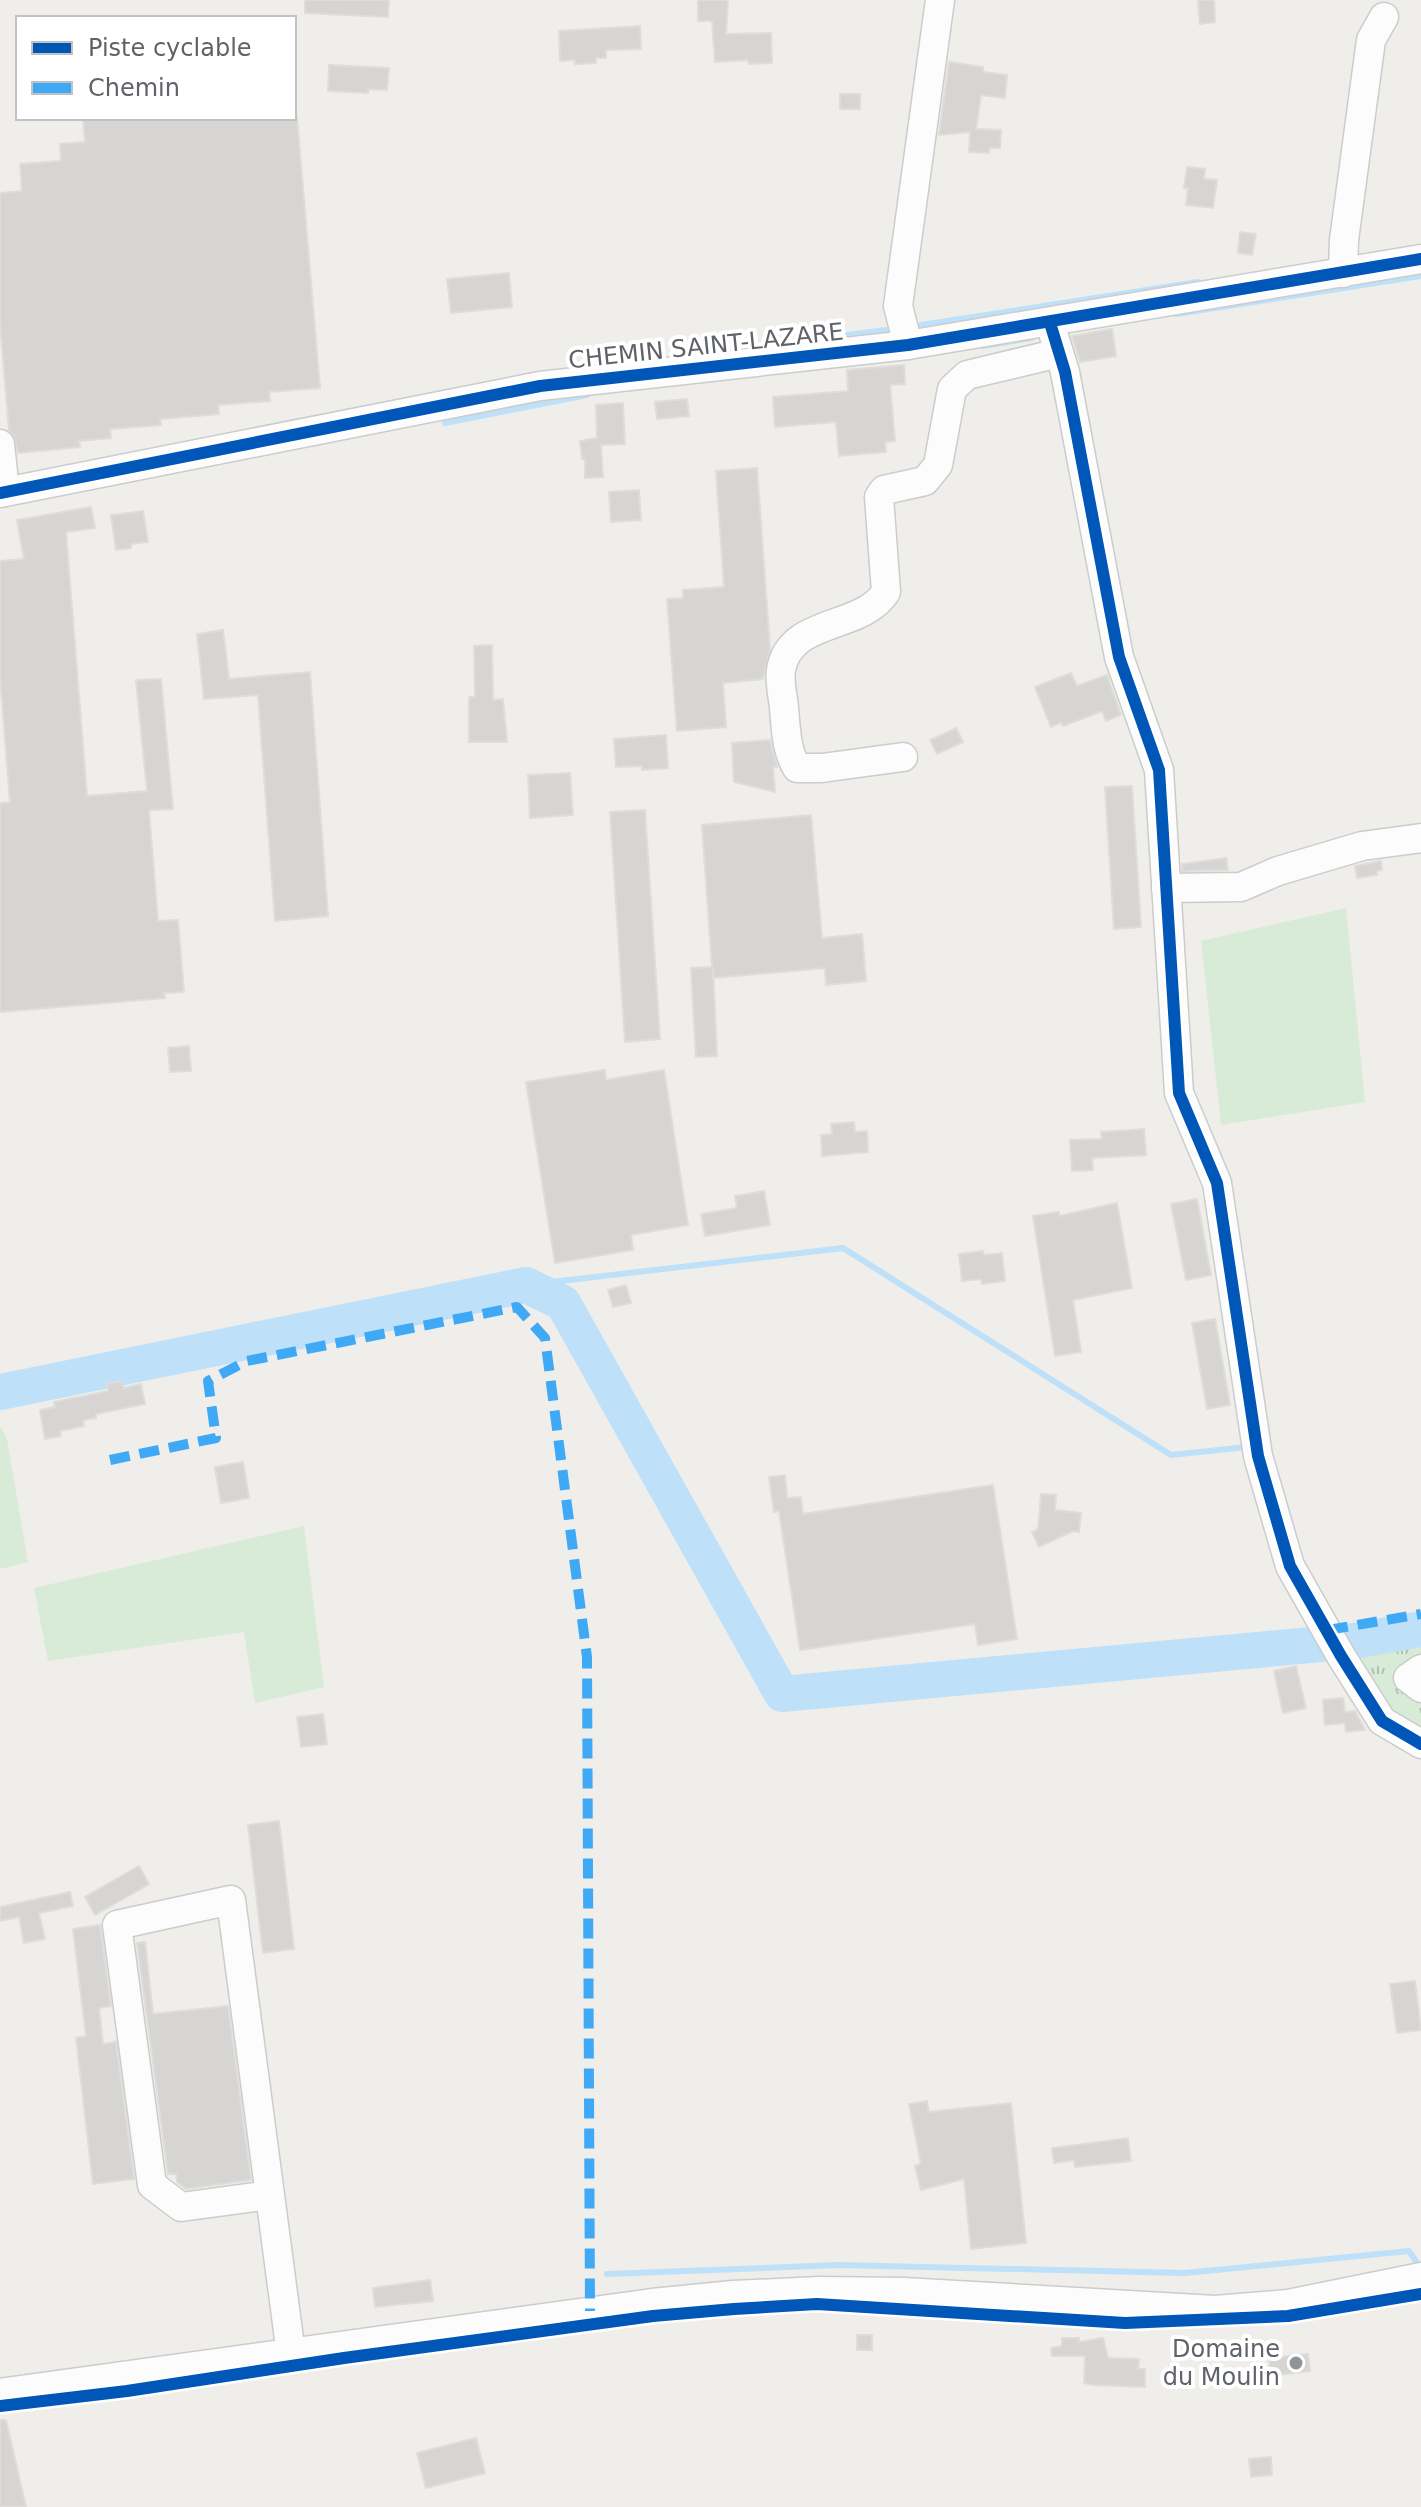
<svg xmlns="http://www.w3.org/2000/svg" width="1421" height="2507" font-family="'DejaVu Sans',sans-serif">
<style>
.green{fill:#d8ebd6}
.park{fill:url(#park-tufts)}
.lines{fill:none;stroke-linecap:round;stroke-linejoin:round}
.stream{stroke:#bfe0f9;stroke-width:6}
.river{stroke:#bfe0f9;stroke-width:36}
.building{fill:#d6d5d3;stroke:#deddd9;stroke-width:2}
.minor-casing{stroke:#cbcccc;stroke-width:31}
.minor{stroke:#fdfcfc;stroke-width:28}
.quiet{stroke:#3fa9f5;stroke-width:10;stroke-dasharray:20 10;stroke-linecap:butt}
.cycleway-casing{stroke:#fff;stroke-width:17}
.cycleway{stroke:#0057b8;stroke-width:12}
.poi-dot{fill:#919496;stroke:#fff;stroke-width:3}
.labels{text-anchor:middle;stroke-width:8;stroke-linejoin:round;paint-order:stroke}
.street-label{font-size:24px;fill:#5f6368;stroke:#fff}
.poi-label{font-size:24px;fill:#5f6368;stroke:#fff;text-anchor:end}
</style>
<defs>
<pattern id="park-tufts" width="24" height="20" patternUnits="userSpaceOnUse" patternTransform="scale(2)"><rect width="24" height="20" fill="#d8ebd6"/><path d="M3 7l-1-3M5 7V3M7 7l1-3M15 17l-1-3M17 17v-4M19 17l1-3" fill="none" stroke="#b2c2b1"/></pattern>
</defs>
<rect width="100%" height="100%" fill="#efeeea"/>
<g class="green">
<path d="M1346 908 1365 1102 1221 1125 1201 941Z"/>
<path d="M0 1426 7 1439 28 1562 0 1569Z"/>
<path d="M304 1526 324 1687 255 1703 244 1632 48 1661 34 1588Z"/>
</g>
<path class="park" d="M1421 1641V1735L1373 1695 1358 1652Z"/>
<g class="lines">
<g class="stream">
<path d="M1176 314 1421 276"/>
<path d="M921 325 1198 282"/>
<path d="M983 346 1031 338"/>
<path d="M704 354 886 330"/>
<path d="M445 423 587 395"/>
<path d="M526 1285 843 1248 1171 1455 1247 1447"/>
<path d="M607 2274 838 2265 1185 2273 1409 2251 1417 2263"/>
</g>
<path class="river" d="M0 1392 526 1285 563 1303 782 1694 1354 1641 1421 1629"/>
</g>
<g class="building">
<path d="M305 0H389L388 17 305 13Z"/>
<path d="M698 0H728L726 34 771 33 772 63 749 64 748 60 715 62 712 21H698Z"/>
<path d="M1198 0H1214L1215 22 1200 24Z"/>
<path d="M640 26 641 49 606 50V58H596V63L575 64V60L560 61 559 31Z"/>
<path d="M949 62 983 67V72L1007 75 1005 98 981 95 976 129 1001 130 1000 148H990L989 153 969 152 970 132 939 135Z"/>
<path d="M329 65 389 68 387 90 368 89V93L328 91Z"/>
<rect x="840" y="94" width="20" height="15"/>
<path d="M83 118H297L320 388 269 392 270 401 218 405 219 414 160 419 161 425 110 429 111 438 79 441 80 447 18 453 14 435 9 430 0 323V193L22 191 20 164 61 161 60 144 85 142Z"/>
<path d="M1187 167 1205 169 1204 179 1217 180 1213 208 1186 205 1188 188H1184Z"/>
<path d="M1240 232 1256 234 1252 255 1238 253Z"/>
<path d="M509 273 512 307 451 313 447 279Z"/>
<path d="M1112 329 1116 356 1080 362 1072 336Z"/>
<path d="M904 365 905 384 890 385 895 441 885 442 886 452 839 456 836 422 775 427 773 397 848 391 847 370Z"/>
<path d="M687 399 689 416 657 419 655 402Z"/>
<path d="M623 403 625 444 601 445 603 477 585 478V459H582L580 441 597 438 596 405Z"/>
<path d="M757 468 770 649 763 679 723 683 726 727 677 731 667 599 683 598V590L724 587 716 471Z"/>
<path d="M639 490 641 520 611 522 609 492Z"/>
<path d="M91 507 95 528 66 532 87 796 147 791 136 680 161 679 173 809 149 810 158 921 178 920 184 992 164 993 165 998 0 1012V803L10 802 0 677V561L24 559 17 520Z"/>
<path d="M143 511 148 542 131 544V548L116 550 111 515Z"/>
<path d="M223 630 229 679 310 672 328 916 275 921 258 695 204 699 197 634Z"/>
<path d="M492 645 493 700 503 699 507 742H469V697H475L474 646Z"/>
<path d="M1071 673 1077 686 1107 675 1121 715 1106 721 1102 711 1063 726 1061 722 1051 727 1035 687Z"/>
<path d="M956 728 963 742 937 754 930 740Z"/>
<path d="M666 735 668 768 642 770V766L616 767 614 739Z"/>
<path d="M770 740 777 767H773L775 792 734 782 732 743Z"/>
<path d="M570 773 573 815 530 818 528 775Z"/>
<path d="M1132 786 1141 927 1114 929 1105 787Z"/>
<path d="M645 810 660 1039 625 1042 610 812Z"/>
<path d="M811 815 822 938 862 934 866 981 826 985 825 968 713 978V968L717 1056 696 1057 691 968 712 967 702 825Z"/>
<path d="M1226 858 1228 870 1182 871V864Z"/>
<path d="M1381 861 1382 870 1377 871V875L1357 878 1355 866Z"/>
<path d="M189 1046 191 1071 170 1072 168 1048Z"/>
<path d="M605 1070 606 1080 664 1070 688 1225 631 1235 633 1250 555 1263 526 1082Z"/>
<path d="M854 1122 855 1132 867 1131 868 1152 822 1156 821 1135 832 1134 831 1124Z"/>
<path d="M1144 1129 1146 1155 1092 1158 1093 1170 1072 1171 1070 1140 1102 1139 1101 1132Z"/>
<path d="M764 1191 770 1225 705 1236 701 1214 737 1208 735 1196Z"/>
<path d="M1197 1199 1211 1275 1186 1280 1171 1204Z"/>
<path d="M1117 1203 1132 1288 1073 1300 1081 1352 1055 1356 1033 1216 1059 1212V1216Z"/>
<path d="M983 1251 984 1255 1002 1253 1005 1281 982 1284 981 1279 962 1281 959 1254Z"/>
<path d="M626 1285 631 1303 613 1307 608 1290Z"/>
<path d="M1215 1319 1230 1405 1207 1409 1192 1323Z"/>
<path d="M122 1381 124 1388 141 1384 145 1404 96 1414V1418L83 1420 84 1426 60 1431 61 1436 45 1439 40 1410 55 1407 54 1402 108 1391 107 1384Z"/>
<path d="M243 1462 249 1498 221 1503 215 1467Z"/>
<path d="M785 1475 787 1498 801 1497 803 1514 993 1485 1017 1639 978 1645 975 1624 800 1650 779 1511 774 1512 769 1477Z"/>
<path d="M1041 1494 1056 1495 1055 1510 1081 1513 1079 1532 1073 1531 1039 1547 1032 1532 1038 1529Z"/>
<path d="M1296 1666 1306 1708 1283 1713 1274 1671Z"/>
<path d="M1343 1698 1345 1712 1355 1711 1365 1730 1346 1732 1345 1723 1325 1725 1323 1700Z"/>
<path d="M323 1714 327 1744 301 1747 297 1717Z"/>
<path d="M279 1821 294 1949 263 1953 248 1825Z"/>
<path d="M139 1866 149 1884 95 1915 85 1897Z"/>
<path d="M70 1892 73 1906 39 1913 45 1939 24 1943 19 1917 0 1921V1907Z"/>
<path d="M100 1925 111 2006 99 2008 103 2044 116 2042 134 2179 93 2184 76 2038 86 2036 73 1929Z"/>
<path d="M145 1942 153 2014 228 2006 251 2180 186 2189 177 2182 176 2174H168L137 1943Z"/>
<path d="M1415 1981 1421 2030 1397 2033 1390 1984Z"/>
<path d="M927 2101 929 2112 1011 2103 1026 2243 971 2249 964 2179 921 2190 915 2166 921 2164 909 2104Z"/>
<path d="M1128 2138 1131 2161 1075 2167 1074 2160 1054 2163 1052 2148Z"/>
<path d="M430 2280 433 2301 375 2307 373 2288Z"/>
<rect x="857" y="2335" width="15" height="15"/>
<path d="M1062 2338H1079V2342L1103 2338 1108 2358 1139 2359 1138 2369H1145V2387L1093 2385 1084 2383 1085 2356H1052L1051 2348 1062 2346Z"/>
<path d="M1308 2354 1310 2371 1271 2376 1269 2358Z"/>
<path d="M0 2420H6L26 2507H0Z"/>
<path d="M476 2438 485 2473 426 2488 417 2453Z"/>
<path d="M1271 2457 1272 2475 1251 2477 1249 2459Z"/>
</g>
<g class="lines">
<defs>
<g id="minor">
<path d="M1343 273 1344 240 1371 40 1384 17"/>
<path d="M1050 323 1065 372 1119 657 1159 770 1179 1093 1217 1183 1258 1456 1290 1566 1341 1656 1382 1721 1421 1744"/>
<path d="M908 345 898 306 940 0"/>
<path d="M0 444 5 492"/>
<path d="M0 493 540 386 908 345 1421 259"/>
<path d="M903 757 822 768H797C786 750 786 729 784 708 783 696 779 682 781 670 790 617 861 631 886 592L879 497 884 490 925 481 938 465 952 389 967 375 1059 353"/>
<path d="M1166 888 1241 887 1278 871 1362 846 1421 838"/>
<path d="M1421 1669 1408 1678 1421 1688"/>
<path d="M270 2195 181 2207 152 2185 117 1925 231 1900 291 2354"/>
<path d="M0 2393 652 2303 733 2295 819 2291 904 2292 1215 2310 1288 2304 1421 2277"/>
</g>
</defs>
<use href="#minor" class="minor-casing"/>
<use href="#minor" class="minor"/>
<g class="quiet">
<path d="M110 1460 216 1438 208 1381 247 1361 517 1307 545 1338 587 1657 590 2311"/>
<path d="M1328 1630 1421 1614"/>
</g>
<defs>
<g id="cycleway">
<path d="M1050 323 1065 372 1119 657 1159 770 1179 1093 1217 1183 1258 1456 1290 1566 1341 1656 1382 1721 1421 1744"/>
<path d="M0 493 540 386 908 345 1421 259"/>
<path d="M0 2406 127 2391 344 2358 653 2316 734 2309 817 2304 1125 2323 1288 2316 1421 2294"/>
</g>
</defs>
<use href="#cycleway" class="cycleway-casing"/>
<use href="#cycleway" class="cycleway"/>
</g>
<circle class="poi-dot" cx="1296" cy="2363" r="8"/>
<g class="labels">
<g class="street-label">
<text transform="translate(706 346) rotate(-6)" y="8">CHEMIN SAINT-LAZARE</text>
</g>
<g class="poi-label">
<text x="1280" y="2357">Domaine<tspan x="1280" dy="28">du Moulin</tspan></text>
</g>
</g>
<rect x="16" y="16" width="280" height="104" fill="#ffffff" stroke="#bfc1c3" stroke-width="2"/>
<rect x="32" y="42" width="40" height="12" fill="#0057b8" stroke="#bfc1c3" stroke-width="2"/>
<text x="88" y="56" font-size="24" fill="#5f6368">Piste cyclable</text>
<rect x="32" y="82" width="40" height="12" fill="#3fa9f5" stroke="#bfc1c3" stroke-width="2"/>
<text x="88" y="96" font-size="24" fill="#5f6368">Chemin</text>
</svg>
